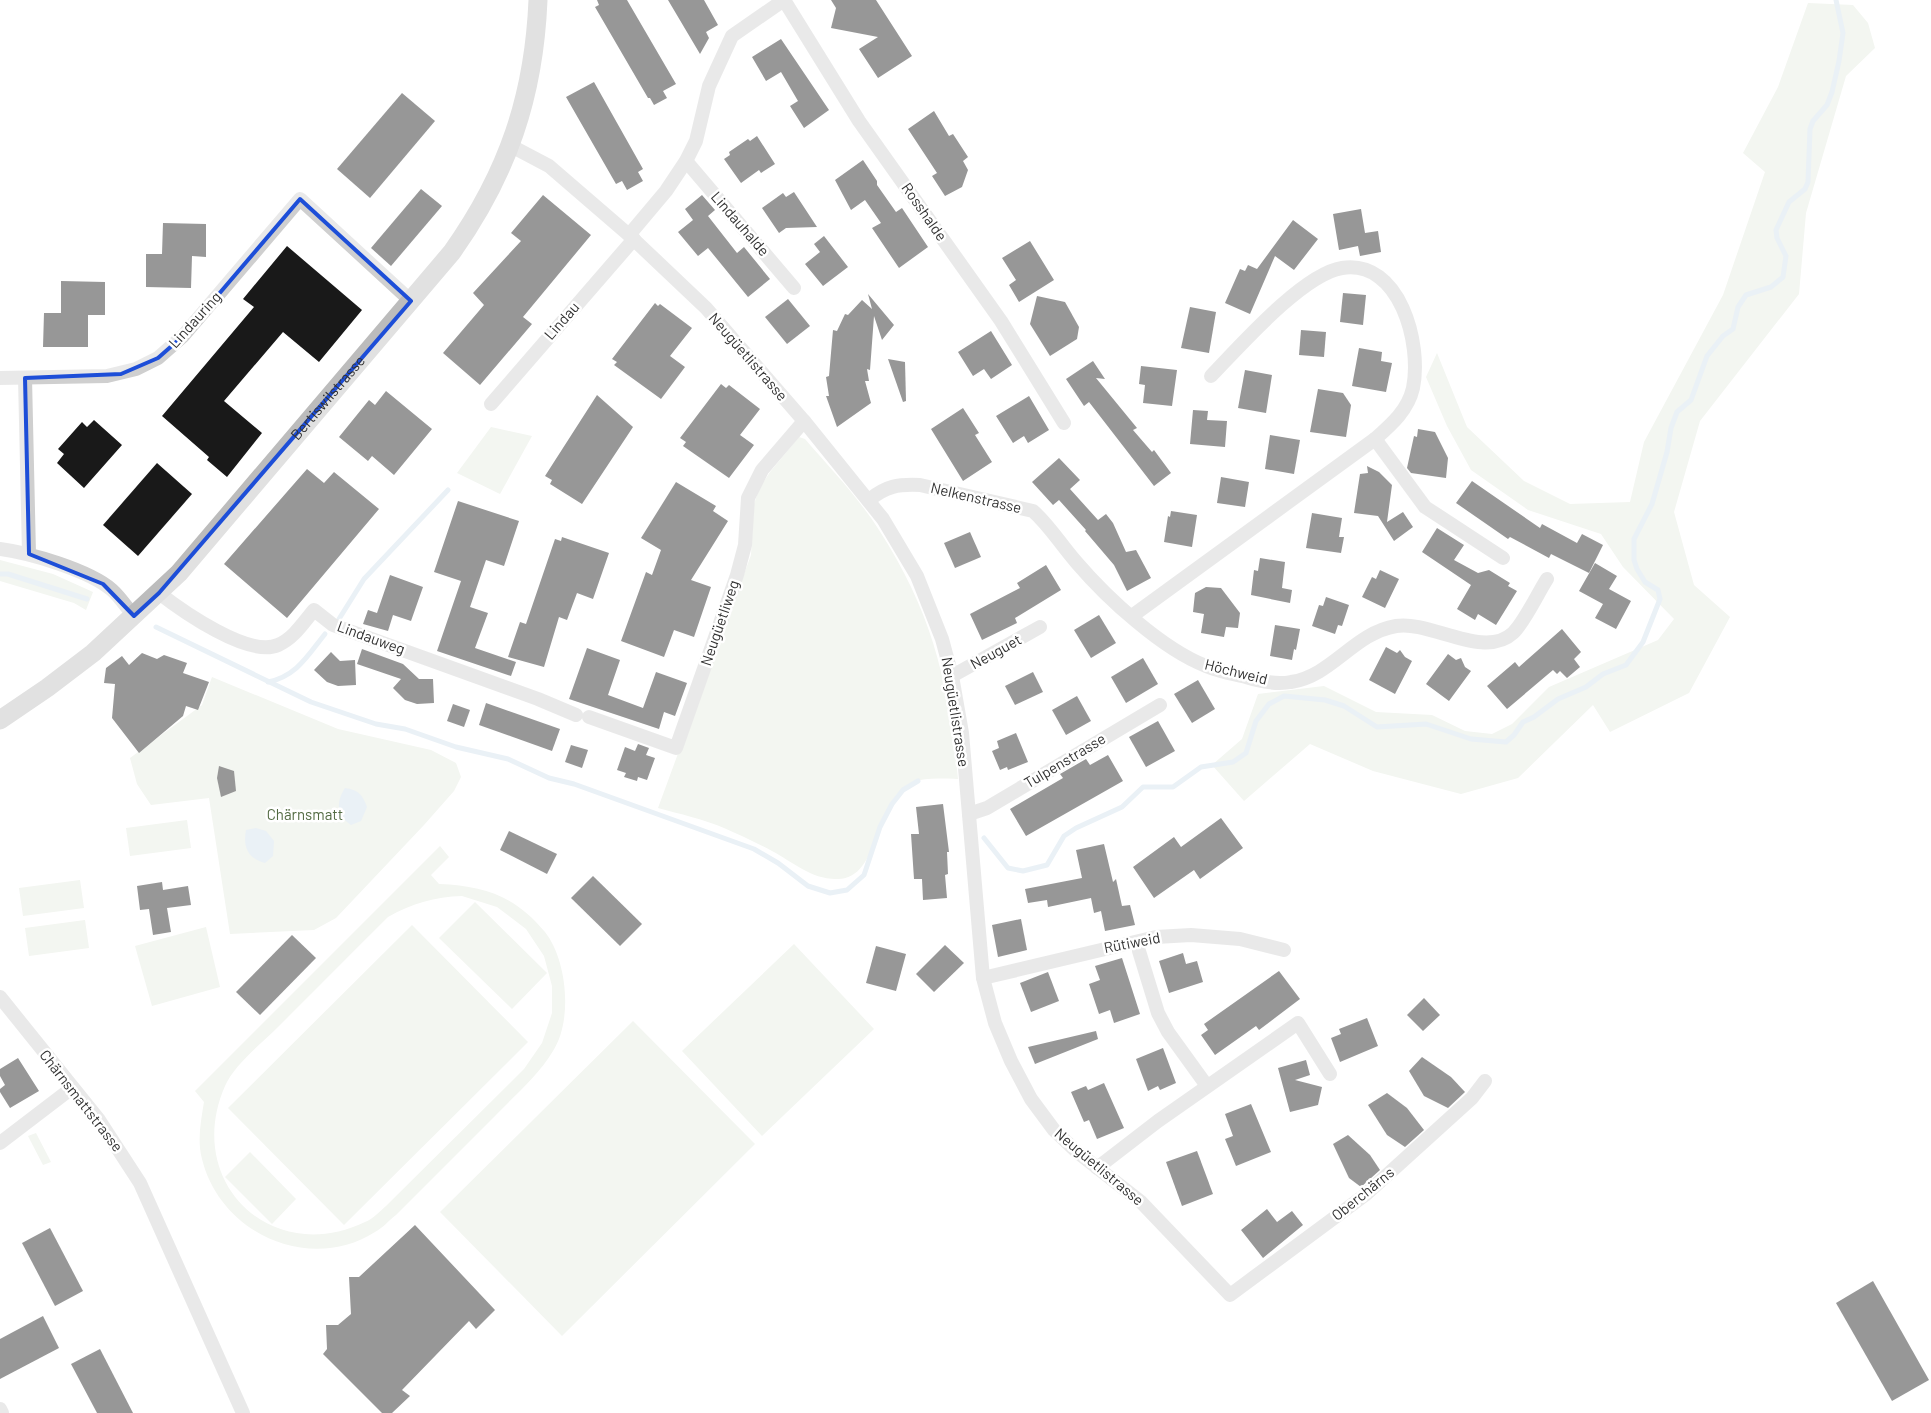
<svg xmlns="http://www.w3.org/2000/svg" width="1931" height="1413" font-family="Barlow,sans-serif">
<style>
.green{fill:#e4eadf;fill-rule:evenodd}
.water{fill:#d1dfeb}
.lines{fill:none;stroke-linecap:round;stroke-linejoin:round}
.stream{stroke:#d1dfeb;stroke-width:5}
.building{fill:#191919}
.minor{stroke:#cfcfcf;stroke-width:14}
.secondary{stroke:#bcbcbc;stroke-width:19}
.marked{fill:none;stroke:#1d4ed8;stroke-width:4;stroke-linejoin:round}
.labels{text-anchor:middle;stroke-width:5;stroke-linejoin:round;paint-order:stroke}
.street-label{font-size:15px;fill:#323232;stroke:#fff}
.park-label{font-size:15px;fill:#536b43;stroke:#fff}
</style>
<rect width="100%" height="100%" fill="#fff"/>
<g class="green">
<path d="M1808 3 1853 5 1868 23 1875 48 1846 76 1806 213 1799 294 1700 421 1674 512 1694 585 1730 617 1689 693 1610 732 1593 705 1518 778 1461 794 1373 771 1310 744 1244 801 1212 765 1242 739 1258 694 1324 686 1376 712 1432 715 1465 731 1492 734 1512 724 1549 687 1658 640 1674 619 1623 567 1601 534 1528 510 1471 470 1447 426 1426 377 1437 353 1467 427 1524 481 1570 504 1630 502 1644 442 1723 295 1765 172 1743 153 1778 87Z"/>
<path d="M491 427 532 436 500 494 457 473Z"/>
<path d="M799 437 805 439C830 468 858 497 879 530 933 614 948 681 958 779 944 779 926 777 913 782 872 799 882 878 838 879 812 880 793 862 772 851 757 843 740 835 724 828 703 819 680 814 658 808L751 555 754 504 759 489 770 472Z"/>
<path d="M0 560 53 574 93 592 86 610 74 603 0 581Z"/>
<path d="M212 677 338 729 431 750 456 763 461 777 454 791 424 825 336 918 314 930 230 934 209 798 151 805 137 784 130 758 202 705Z"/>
<path d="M187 820 191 848 130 856 126 828Z"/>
<path d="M440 846 449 857 431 875 439 884C485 886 515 896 545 932 567 960 573 1020 553 1051 538 1076 515 1095 495 1116 462 1149 429 1182 396 1215 389 1220 383 1228 375 1232 309 1274 220 1233 202 1159 197 1140 201 1121 204 1102L195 1091ZM462 896 497 907 526 929 544 956 552 986V1013L542 1043 524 1069 386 1206C380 1211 373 1219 365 1222 271 1267 183 1182 225 1086 234 1065 262 1043 278 1027 315 990 351 954 388 917 413 903 434 897 462 896Z"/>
<path d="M80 880 84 908 23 916 19 888Z"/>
<path d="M475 902 547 973 512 1009 439 938Z"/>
<path d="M85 920 89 948 29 956 25 928Z"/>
<path d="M412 925 528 1042 344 1225 228 1108Z"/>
<path d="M206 927 220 987 152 1006 135 946Z"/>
<path d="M794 944 874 1029 762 1136 682 1051Z"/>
<path d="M633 1021 755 1144 562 1336 440 1212Z"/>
<path d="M36 1133 51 1162 43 1165 28 1136Z"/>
<path d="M250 1152 296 1199 272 1224 225 1177Z"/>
</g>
<g class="water">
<path d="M345 788C358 790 362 794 367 807L361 821 351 825C336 815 336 802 345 788Z"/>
<path d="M256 828 266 831 274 841 273 856 265 863C247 858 243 846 246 830Z"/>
</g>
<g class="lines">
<g class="stream">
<path d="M0 574H8L87 599"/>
<path d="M339 619 364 579 448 490"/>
<path d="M156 627 311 702 376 724 405 729 456 747 508 759 549 778 574 784 754 849 778 863 808 886 830 893 847 890 864 875 880 827 892 804 903 790 918 781"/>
<path d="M268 682C297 676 308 655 325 634"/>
<path d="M984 838 1008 868 1023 871 1047 865 1064 836 1076 828 1122 807 1143 787H1173L1201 767 1233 762 1246 753 1256 721 1269 704 1284 696 1325 700 1344 706 1377 727 1426 724 1471 739 1506 742 1514 735 1523 722 1534 717 1558 699 1586 687 1603 674 1626 665 1643 642 1660 599 1658 590 1645 582 1637 569 1634 560V539L1652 504 1667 452 1671 428 1677 412 1691 400 1707 356 1723 336 1733 329 1738 307 1746 295 1771 287 1783 277 1786 256 1777 238 1776 230 1789 202 1805 189 1808 182 1810 129 1813 121 1827 105 1832 92 1839 61 1843 33 1836 0"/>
</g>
</g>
<g class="building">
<path d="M597 0H627L676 84 663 91 667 98 654 105 650 98H648L595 7 599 5Z"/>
<path d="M668 0H704L718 25 706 32 709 38 700 54Z"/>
<path d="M831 0H876L912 56 878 78 859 49 878 37 831 28 836 8Z"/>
<path d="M781 39 829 110 804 128 790 106 798 101 781 72 766 81 752 57Z"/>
<path d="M594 82 643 169 638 172 643 181 627 190 622 181 616 184 566 97Z"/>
<path d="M402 93 435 121 370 198 337 169Z"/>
<path d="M934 111 949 136 953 134 968 157 963 161 968 170 962 187 945 196 932 176 937 173 908 129Z"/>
<path d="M757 136 775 164 761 173 759 170 741 183 724 159 730 155 729 152 748 139 750 141Z"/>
<path d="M863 160 877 181V185L896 212 902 208 928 247 899 268 872 228 881 223 865 200 851 210 835 180Z"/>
<path d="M421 189 442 206 391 266 371 248Z"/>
<path d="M794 192 817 227 786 228 779 233 762 208 783 193 786 197Z"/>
<path d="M543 195 591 235 523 317 532 324 480 385 443 353 484 305 473 293 521 241 511 233Z"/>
<path d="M702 195 715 210 708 216 737 253 744 247 770 279 748 297 708 248 698 256 678 232 693 220 685 209Z"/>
<path d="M1361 209 1365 233 1378 231 1381 252 1360 256 1358 246 1339 250 1333 214Z"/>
<path d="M1293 220 1318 239 1294 270 1275 256 1250 314 1225 303 1240 269 1245 271 1248 265 1257 269Z"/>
<path d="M163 223 206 224V257L192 256 191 288 146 287V254H162Z"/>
<path d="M824 236 848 267 823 286 805 264 820 252 814 244Z"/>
<path d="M1030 241 1054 280 1019 302 1009 285 1016 280 1002 258Z"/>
<path d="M287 246 362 310 319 362 283 332 224 401 262 433 227 477 207 460 209 457 162 416 254 307 243 299Z"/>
<path d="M61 281 105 282V315H88V347H43L44 313H61Z"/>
<path d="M1343 293 1366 295 1363 325 1340 322Z"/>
<path d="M868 294 894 325 882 340 874 316 870 370 867 369 869 381H865L871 403 837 427 826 396H829L826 377 829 376 833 330 837 331 845 314 848 315 862 300 872 309Z"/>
<path d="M1037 296 1065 302 1079 327 1077 339 1050 356 1030 324Z"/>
<path d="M788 299 810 326 787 344 765 317Z"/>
<path d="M655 303 658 306 660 304 692 328 670 356 685 367 661 399 614 365 617 362 612 359Z"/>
<path d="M1190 307 1216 312 1209 353 1181 348Z"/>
<path d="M1301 330 1326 332 1324 357 1299 355Z"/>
<path d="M991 331 1012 365 991 379 984 369 973 376 958 352Z"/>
<path d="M1359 348 1382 352 1381 361 1392 363 1386 392 1352 386Z"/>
<path d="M888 359 905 362 906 401 903 402Z"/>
<path d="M1093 361 1105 379 1096 378 1137 428 1133 430 1152 452 1154 450 1171 473 1154 486 1089 402 1084 406 1066 379Z"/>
<path d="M1141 366 1177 370 1172 406 1143 403 1145 385 1139 384Z"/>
<path d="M1245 370 1272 375 1266 413 1238 408Z"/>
<path d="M721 384 726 388 729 385 760 409 740 435 754 445 729 478 683 446 686 442 680 438Z"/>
<path d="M1318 389 1343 393 1351 405 1346 437 1310 432Z"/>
<path d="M386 391 432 429 394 475 372 456 368 461 339 437 369 400 375 405Z"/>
<path d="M597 395 633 427 582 504 550 484 552 480 545 476Z"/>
<path d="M1029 396 1049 430 1028 443 1024 436 1013 443 996 416Z"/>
<path d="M963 408 979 433 975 435 992 462 963 481 931 429Z"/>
<path d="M1193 410 1208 411 1207 420 1227 421 1225 447 1190 444Z"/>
<path d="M94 420 122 445 84 488 57 463 64 454 58 449 82 422 87 427Z"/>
<path d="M1418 429 1435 432 1448 458 1446 478 1411 473 1407 468 1414 436 1417 437Z"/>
<path d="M1270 435 1300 440 1294 474 1265 469Z"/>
<path d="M1059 458 1080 480 1070 489 1098 520 1106 514 1113 523 1126 552 1136 550 1151 578 1127 591 1114 565 1085 531 1086 530 1059 500 1053 505 1032 482Z"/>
<path d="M157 463 192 494 138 556 103 525Z"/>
<path d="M1367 466 1379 472 1392 485 1387 522 1403 512 1413 527 1394 541 1378 516 1354 513 1360 474 1368 473Z"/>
<path d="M307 469 324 483 334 472 379 509 287 618 224 564Z"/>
<path d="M1221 477 1249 482 1245 507 1217 503Z"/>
<path d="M1472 481 1540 528 1542 524 1577 543 1582 534 1603 545 1589 573 1551 554 1549 558 1510 537 1508 539 1456 503Z"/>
<path d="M676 482 716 506 713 511 728 521 691 580 711 587 694 637 674 630 664 657 621 641 646 572 652 575 661 550 641 538Z"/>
<path d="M458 501 519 521 504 566 486 560 470 607 488 613 475 648 516 662 511 676 437 651 461 581 434 572Z"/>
<path d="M1171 511 1197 515 1192 547 1164 542 1168 516 1170 517Z"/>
<path d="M1312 513 1342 518 1339 537H1344L1341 553 1306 548Z"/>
<path d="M1437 528 1464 545 1454 560 1478 573 1489 570 1510 583 1508 586 1517 591 1496 625 1478 614 1475 620 1457 609 1471 585 1422 552Z"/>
<path d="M970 532 981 557 955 568 944 543Z"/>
<path d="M562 537 609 553 593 599 577 593 567 620 559 617 544 667 508 657 520 622 526 624 555 539 561 541Z"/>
<path d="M1260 558 1285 562 1282 588 1292 590 1290 603 1251 595 1254 570 1258 571Z"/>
<path d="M1595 563 1617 576 1609 589 1631 601 1616 629 1595 618 1603 604 1579 591Z"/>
<path d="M1046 565 1061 590 1015 618 1017 623 982 640 970 614 1020 588 1017 583Z"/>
<path d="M1380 570 1399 579 1385 608 1362 597 1372 577 1376 579Z"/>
<path d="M390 575 423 587 411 621 393 615 388 631 363 624 368 610 377 613Z"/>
<path d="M1206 587 1221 588 1240 613 1238 628 1226 627 1224 637 1201 633 1204 614 1193 612 1195 593Z"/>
<path d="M1326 597 1349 605 1342 626 1338 625 1335 634 1312 626 1319 605 1323 606Z"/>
<path d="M1099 615 1116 643 1091 658 1074 630Z"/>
<path d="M1275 625 1300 629 1296 650 1294 649 1292 660 1270 656Z"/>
<path d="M1562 629 1581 652 1574 659 1580 667 1567 678 1560 671 1557 674 1553 670 1507 709 1487 686 1515 662 1519 667Z"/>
<path d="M1386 647 1397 653 1400 650 1405 657 1412 661 1395 694 1369 680Z"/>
<path d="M587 648 620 660 608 695 643 708 656 672 687 683 675 716 664 712 659 729 569 699Z"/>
<path d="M362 649 403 664 419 679H433L434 703 417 704 405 700 393 688 401 679 357 664Z"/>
<path d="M331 652 340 661 355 660 356 685 338 686 327 682 314 670Z"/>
<path d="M142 653 157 659 164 655 187 663 183 673 209 682 198 710 186 706 183 716 139 753 112 718 115 684 104 683 106 668 122 656 129 665Z"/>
<path d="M1448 654 1456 660 1461 658 1465 667 1471 671 1449 701 1426 684Z"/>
<path d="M1143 658 1158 684 1126 703 1111 677Z"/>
<path d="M1033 672 1043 692 1015 705 1005 686Z"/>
<path d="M1198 680 1215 709 1192 723 1174 694Z"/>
<path d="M1077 696 1091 721 1066 735 1052 710Z"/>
<path d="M486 703 560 729 552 751 479 725Z"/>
<path d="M453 704 470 710 464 727 447 721Z"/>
<path d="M1158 721 1175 751 1146 767 1129 737Z"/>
<path d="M1016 733 1028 762 1008 770 1007 767 1000 770 992 751 999 748 997 741Z"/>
<path d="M638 744 649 748 646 755 655 758 647 780 638 777 637 781 624 777 626 773 617 770 625 747 635 751Z"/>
<path d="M571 745 588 750 582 768 565 762Z"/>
<path d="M1108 755 1123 781 1026 836 1010 809 1063 778 1060 774 1086 759 1090 765Z"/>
<path d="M219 766 234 771 236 791 221 797 217 778Z"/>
<path d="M943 804 949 852H947L948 874 945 875 947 898 923 900 922 879H914L911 834H919L916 807Z"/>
<path d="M1221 818 1243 848 1200 879 1194 870 1154 898 1133 867 1174 837 1181 847Z"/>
<path d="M509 831 557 854 547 874 500 850Z"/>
<path d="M1104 844 1113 882 1116 879 1122 906 1130 905 1135 925 1105 931 1101 911 1094 913 1091 898 1048 907 1047 900 1028 903 1025 889 1082 878 1076 850Z"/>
<path d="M593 876 642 924 620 946 571 898Z"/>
<path d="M162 882 163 890 188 886 191 905 167 908 171 932 153 935 149 909 140 910 137 886Z"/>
<path d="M1021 919 1027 950 998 957 992 925Z"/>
<path d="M292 935 316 958 260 1015 236 992Z"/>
<path d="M945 945 964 963 934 992 916 974Z"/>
<path d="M876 946 906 954 896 991 866 983Z"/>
<path d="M1183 953 1186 964 1197 961 1203 982 1169 993 1159 961Z"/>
<path d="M1122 958 1140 1014 1114 1023 1110 1010 1099 1014 1089 984 1100 980 1095 966Z"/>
<path d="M1279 971 1300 999 1259 1030 1256 1026 1215 1055 1201 1035 1208 1030 1204 1024Z"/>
<path d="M1048 972 1059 1001 1031 1012 1020 983Z"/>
<path d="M1424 998 1440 1015 1423 1031 1407 1015Z"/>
<path d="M1367 1018 1378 1046 1340 1062 1331 1038 1341 1034 1339 1029Z"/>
<path d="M1096 1031 1098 1039 1035 1064 1028 1047Z"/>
<path d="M1163 1048 1176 1083 1160 1090 1158 1086 1148 1091 1136 1059Z"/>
<path d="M1422 1057 1451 1077 1465 1092 1448 1108 1424 1096 1409 1071Z"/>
<path d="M18 1058 39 1091 10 1108 0 1092V1089L5 1085 0 1076V1069Z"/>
<path d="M1306 1060 1310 1075 1295 1080 1322 1087 1318 1105 1290 1112 1278 1068Z"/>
<path d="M1104 1083 1124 1128 1097 1139 1089 1120 1084 1122 1071 1092 1086 1086 1088 1090Z"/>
<path d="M1387 1093 1407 1108 1424 1130 1405 1147 1387 1135 1368 1105Z"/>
<path d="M1251 1104 1271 1152 1236 1166 1225 1139 1233 1136 1225 1114Z"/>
<path d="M1348 1135 1370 1155 1380 1170 1361 1187 1349 1178 1333 1144Z"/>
<path d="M1197 1151 1213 1194 1182 1206 1166 1162Z"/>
<path d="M1267 1209 1277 1222 1292 1211 1303 1225 1263 1258 1241 1230Z"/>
<path d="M415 1225 495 1310 476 1329 469 1321 402 1390 410 1396 392 1413H382L323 1354 327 1349 326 1325H338L351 1314 349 1277H359Z"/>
<path d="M50 1228 83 1291 55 1306 22 1243Z"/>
<path d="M1873 1281 1929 1380 1892 1401 1836 1303Z"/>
<path d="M43 1316 59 1348 0 1379V1339Z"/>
<path d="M100 1349 133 1413H97L71 1364Z"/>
</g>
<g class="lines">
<g class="minor">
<path d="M784 0 859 121 1001 321 1064 423"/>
<path d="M511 146 549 166 629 235 706 308 804 421 883 519 917 576 942 639 952 676 962 733 983 978 995 1023 1011 1061 1031 1099 1054 1130 1076 1151 1141 1202 1230 1295 1365 1195 1472 1098 1485 1081"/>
<path d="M686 161 794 288"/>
<path d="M629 235 666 191 686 161 696 141 709 86 732 36 784 0"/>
<path d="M0 378 107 376 136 369 158 358 183 336 300 199 411 301"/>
<path d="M25 378 29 554"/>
<path d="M491 404 634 239"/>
<path d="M1375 439 1425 507 1503 558"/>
<path d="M869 500C886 486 898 484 920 485L1033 511C1050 526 1061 545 1077 563 1107 598 1162 649 1206 666 1218 671 1232 674 1246 677 1259 681 1276 685 1291 682 1332 676 1354 633 1396 626 1430 620 1484 660 1513 633 1524 623 1538 593 1547 579"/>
<path d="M0 549C30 553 89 570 112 590 120 597 127 608 134 616"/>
<path d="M159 593C182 611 249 658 278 645 294 638 303 623 314 610L333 625 538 699 576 715"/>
<path d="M1132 616 1375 439C1392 424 1408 410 1413 388 1422 344 1400 259 1342 268 1303 274 1239 347 1211 376"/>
<path d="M952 676 1040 627"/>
<path d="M589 717 676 748 737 575 745 545 748 498 762 470 804 421"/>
<path d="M969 814 987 808 1160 705"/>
<path d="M1139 951 1158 1013 1168 1032 1207 1086"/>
<path d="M983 978 1156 937 1191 935 1240 939 1284 950"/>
<path d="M0 997 99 1120 140 1183 243 1413"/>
<path d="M0 1143 72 1088"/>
<path d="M1097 1168 1158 1121 1298 1023 1330 1074"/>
<path d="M0 1409 2 1413"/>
</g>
<path class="secondary" id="s1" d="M0 720 47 688 93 653 179 573 452 252C508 173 534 96 538 0"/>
</g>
<path d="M0 0H1931V1413H0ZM300 199 411 301 159 593 134 616 103 584 29 554 25 378 121 374 158 358 183 336Z" fill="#fff" fill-opacity=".55" fill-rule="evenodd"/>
<path class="marked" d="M300 199 411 301 159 593 134 616 103 584 29 554 25 378 121 374 158 358 183 336Z"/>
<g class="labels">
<g class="street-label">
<text transform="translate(924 212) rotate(55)" y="5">Rosshalde</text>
<text transform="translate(740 224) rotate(49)" y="5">Lindauhalde</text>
<text transform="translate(195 320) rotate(-48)" y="5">Lindauring</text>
<text transform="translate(562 321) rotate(-49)" y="5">Lindau</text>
<text transform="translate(748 357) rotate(49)" y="5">Neugüetlistrasse</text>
<text dy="5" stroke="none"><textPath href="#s1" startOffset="462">Bertiswilstrasse</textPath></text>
<text transform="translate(976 498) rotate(13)" y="5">Nelkenstrasse</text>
<text transform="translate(720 623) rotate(-71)" y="5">Neugüetliweg</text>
<text transform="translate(371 638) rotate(20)" y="5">Lindauweg</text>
<text transform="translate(996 652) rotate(-29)" y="5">Neuguet</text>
<text transform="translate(1236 672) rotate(14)" y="5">Höchweid</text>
<text transform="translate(955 712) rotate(81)" y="5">Neugüetlistrasse</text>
<text transform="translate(1065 761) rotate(-31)" y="5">Tulpenstrasse</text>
<text transform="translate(1132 943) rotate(-11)" y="5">Rütiweid</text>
<text transform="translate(81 1101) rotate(52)" y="5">Chärnsmattstrasse</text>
<text transform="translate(1099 1167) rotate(40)" y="5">Neugüetlistrasse</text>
<text transform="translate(1363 1194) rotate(-39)" y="5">Oberchärns</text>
</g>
<g class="park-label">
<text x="305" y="820">Chärnsmatt</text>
</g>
</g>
</svg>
